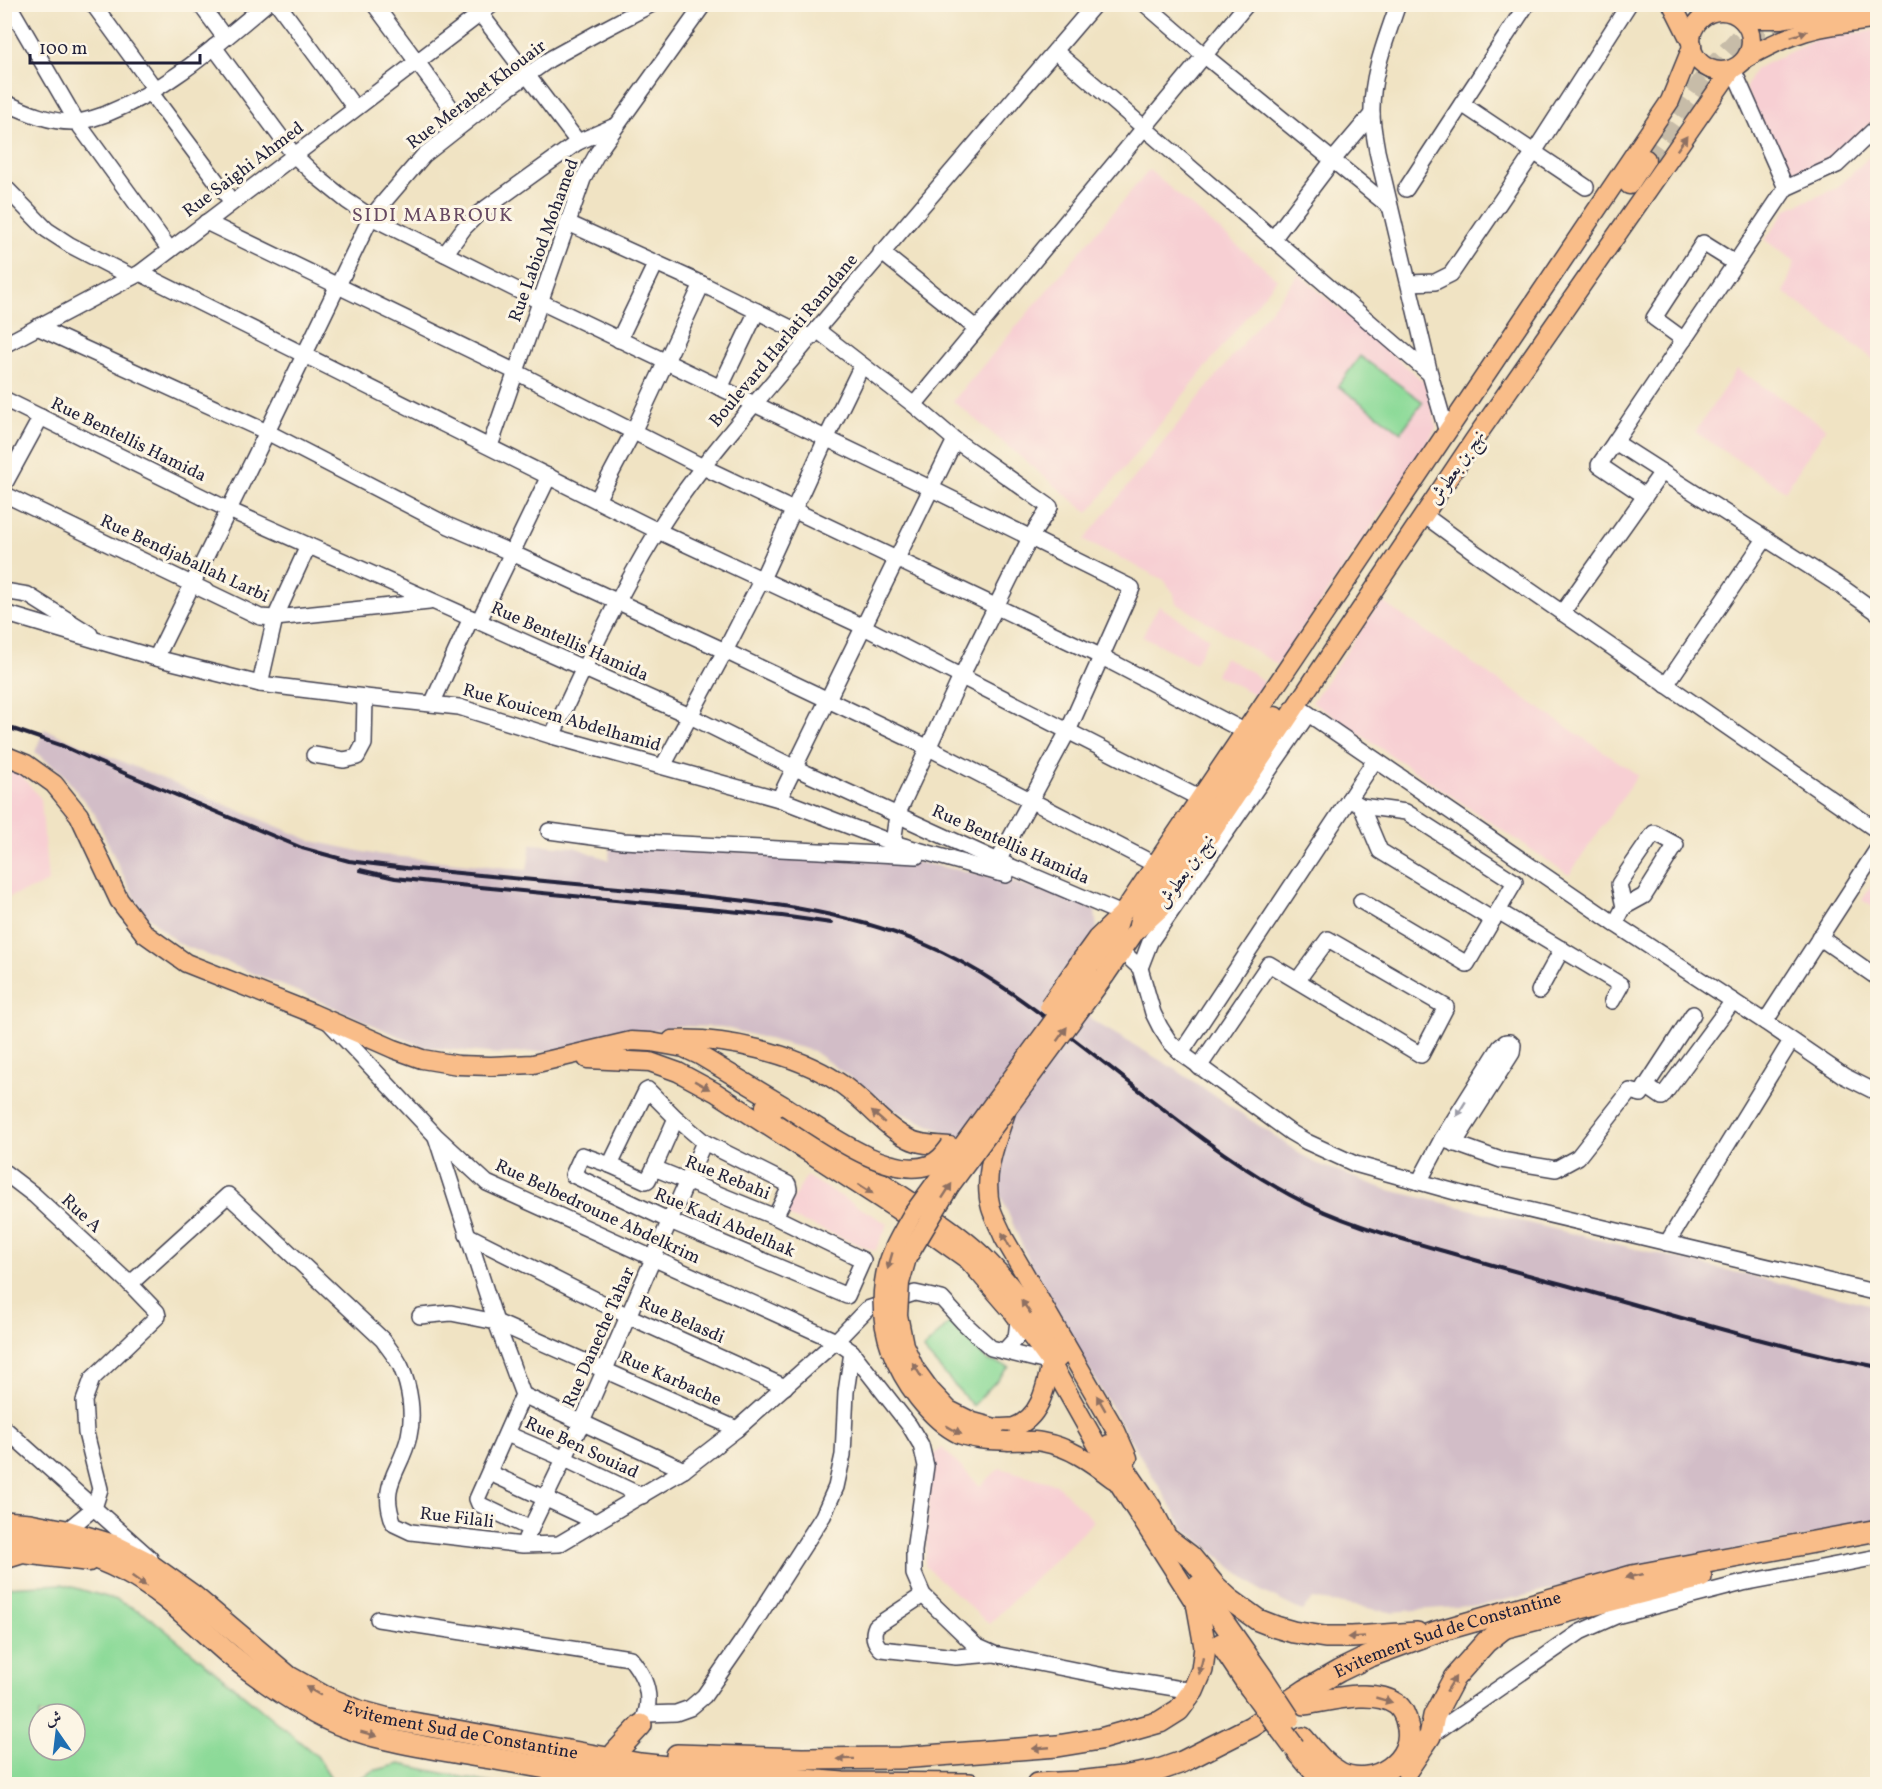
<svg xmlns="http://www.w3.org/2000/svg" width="1882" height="1789" font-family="Vollkorn,Amiri,serif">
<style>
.built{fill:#f7cfd3}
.industrial{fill:#d2bdc7}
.green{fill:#8cda98;stroke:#577e6a;stroke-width:1.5;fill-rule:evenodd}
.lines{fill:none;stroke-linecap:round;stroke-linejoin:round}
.major-tunnel{stroke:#c7bca8;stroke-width:18;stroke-dasharray:18 9;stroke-linecap:butt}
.minor-casing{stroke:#413f4f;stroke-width:18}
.major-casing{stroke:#413f4f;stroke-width:21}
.highway-casing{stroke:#413f4f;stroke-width:24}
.minor{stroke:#fff;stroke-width:15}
.major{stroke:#f9bd89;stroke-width:18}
.highway{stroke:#f9bd89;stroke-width:21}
.rail{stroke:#22223b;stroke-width:4}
.major-bridge-casing{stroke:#413f4f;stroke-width:21;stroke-linecap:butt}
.highway-bridge-casing{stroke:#413f4f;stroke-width:24;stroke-linecap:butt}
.major-bridge{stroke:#f9bd89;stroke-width:18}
.highway-bridge{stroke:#f9bd89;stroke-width:21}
.oneway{fill:#8e7062}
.oneway2{fill:#9c9ca7}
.labels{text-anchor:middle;stroke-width:6;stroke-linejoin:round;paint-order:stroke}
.street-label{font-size:18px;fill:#22223b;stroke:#fcf5e5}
.neighbourhood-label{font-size:20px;letter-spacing:1.5px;fill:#664962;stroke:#fcf5e5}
</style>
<rect width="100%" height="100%" fill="#fcf5e5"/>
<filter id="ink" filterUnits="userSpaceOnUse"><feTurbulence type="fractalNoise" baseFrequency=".0167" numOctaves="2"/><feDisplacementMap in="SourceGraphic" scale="12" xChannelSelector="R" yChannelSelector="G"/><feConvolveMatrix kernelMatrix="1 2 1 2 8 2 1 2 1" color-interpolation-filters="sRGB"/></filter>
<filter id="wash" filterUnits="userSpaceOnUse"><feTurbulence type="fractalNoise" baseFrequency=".008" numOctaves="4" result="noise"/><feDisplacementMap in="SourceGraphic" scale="24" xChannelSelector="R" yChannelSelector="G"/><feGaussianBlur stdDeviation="1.35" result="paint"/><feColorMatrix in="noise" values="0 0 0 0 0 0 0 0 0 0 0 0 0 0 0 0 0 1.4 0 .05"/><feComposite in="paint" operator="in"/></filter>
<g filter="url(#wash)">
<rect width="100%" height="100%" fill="#f0e3c3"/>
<g class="built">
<path d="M1877 30V117L1830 161 1792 179 1745 89 1755 69 1819 38Z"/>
<path d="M1875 151 1878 152 1877 362 1784 292 1795 262 1765 240 1787 209 1837 188Z"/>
<path d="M1149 170 1277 279 1088 513 953 401Z"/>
<path d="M1299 274 1425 383 1437 426 1426 446 1278 665 1176 603 1173 592 1164 580 1084 540Z"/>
<path d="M1737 369 1826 428 1785 491 1695 432Z"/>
<path d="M1381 601 1638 775 1569 875 1312 702Z"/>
<path d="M1159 606 1209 638 1195 663 1142 636Z"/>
<path d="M1224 657 1253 673 1264 683 1256 695 1216 675Z"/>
<path d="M4 767 18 771 41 799 48 882 33 889 5 898Z"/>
<path d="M1877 877V910L1862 900Z"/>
<path d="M806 1176 888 1224 875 1251 785 1215Z"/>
<path d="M942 1448 980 1486 1000 1468 1056 1484 1094 1521 989 1624 925 1566 931 1457Z"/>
</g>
<path class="industrial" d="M44 729 312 841 373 854 527 870 531 844 574 847 609 860 610 843 917 862 990 876 1080 900 1095 910 1097 929 1078 998 1093 1021 1175 1069 1313 1162 1385 1189 1877 1306V1524L1698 1558 1482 1605 1391 1612 1313 1599 1302 1611 1261 1591 1185 1529 1117 1418 1032 1268 995 1183 943 1131 897 1111 813 1051 722 1027 677 1026 552 1051 497 1054 423 1047 306 995 178 943 141 910 118 865 94 813 62 773 35 752Z"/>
<g class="green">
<path d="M1360 356 1423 402 1401 432 1338 386Z"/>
<path d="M951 1321 987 1360 1009 1367 973 1406 923 1350Z"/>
<path d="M62 1584 117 1600 147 1615 317 1756 335 1784H5V1587ZM39 1714H75V1750H39Z"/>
<path d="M400 1764 494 1784H350L373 1771Z"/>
</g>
</g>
<g filter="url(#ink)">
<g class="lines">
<g class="major-tunnel">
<path d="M1847 14 1878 9"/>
<path d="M1646 159 1709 70 1739 37 1759 32 1796 24"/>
</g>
<defs>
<g id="minor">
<path d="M93 4 155 89"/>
<path d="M200 4 225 38"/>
<path d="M278 4 355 108"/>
<path d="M374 4 463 124"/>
<path d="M473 4 578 142"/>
<path d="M1145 4 1205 56 1390 207"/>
<path d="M1398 4C1386 40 1371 75 1372 113 1372 126 1375 138 1377 151L1430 374 1447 433"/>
<path d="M9 5 77 122 170 250"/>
<path d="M1724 11V4"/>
<path d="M214 47 294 155 316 176 347 201 371 217 541 302 930 488 1132 588 1068 731 998 861V873"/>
<path d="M1055 51 1430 374"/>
<path d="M1733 69 1786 188"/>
<path d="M150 92 232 202"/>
<path d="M4 102C26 112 50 123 75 122 85 122 97 117 106 114 167 90 216 46 266 4"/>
<path d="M1462 104 1586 187"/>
<path d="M1878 126 1837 165 1786 188 1615 442 1843 588 1878 613"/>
<path d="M4 186 47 230 70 245 132 277"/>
<path d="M1406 189 1527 4"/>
<path d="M206 222 516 372 703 467 1102 657 1244 731"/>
<path d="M568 223 702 284 811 338"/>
<path d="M1273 239 1333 160 1372 114"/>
<path d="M881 252 977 329"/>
<path d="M445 254 464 228 479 213 578 142 615 126"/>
<path d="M140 273 658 531 862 626 1199 798"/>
<path d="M1409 283 1435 282 1451 274 1534 152 1629 4"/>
<path d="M37 327 267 432 449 526 512 553 725 651 929 748 1154 864"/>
<path d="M817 330 914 405 955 440 1050 507 1030 538 961 677 897 815 893 843"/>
<path d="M619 340 656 263"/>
<path d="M1684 340 1654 318 1703 243 1735 263"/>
<path d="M4 345 140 273 493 4"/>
<path d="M720 388 757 311"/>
<path d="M4 399 229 510 690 716 795 768 998 861 1122 914"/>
<path d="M914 405 1247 4"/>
<path d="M1615 442 1599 465 1645 496"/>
<path d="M490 446 583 179 598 152 704 4"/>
<path d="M4 485 41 417"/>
<path d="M4 494 260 617 275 618 429 602"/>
<path d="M597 500 633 432 702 284"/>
<path d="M1424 515 1477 554 1878 831"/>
<path d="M4 591 28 595 90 634"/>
<path d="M4 613 156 658 260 684 365 697 459 707 552 736 779 799 893 843 1006 875"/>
<path d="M1562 613 1662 472"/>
<path d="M479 621 549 476"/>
<path d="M156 658 267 432 371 217 424 155 509 88 550 59 599 32 652 4"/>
<path d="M260 684 275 618 308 546"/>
<path d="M1666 685 1765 539"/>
<path d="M432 704 471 618"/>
<path d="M1297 706 1615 924 1765 1022 1844 1076 1878 1093"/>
<path d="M552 736C584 667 617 597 657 532 702 460 761 398 814 333 907 223 1001 114 1095 4"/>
<path d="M314 755 344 760 357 757 364 744 365 697"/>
<path d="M663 766 725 651 762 579 826 439 862 365"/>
<path d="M779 799 955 440"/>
<path d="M1349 799 1361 806 1406 812 1515 882 1467 964 1361 901"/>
<path d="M1361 806 1380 851 1493 920"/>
<path d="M549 831 622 841 917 856"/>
<path d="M1498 911 1621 985 1612 1001"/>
<path d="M1615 924 1624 907 1644 896 1676 845 1654 833 1619 884 1624 907"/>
<path d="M1819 937 1878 978"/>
<path d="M1122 951 1140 968 1153 1013 1160 1027 1169 1041 1181 1053 1290 1132 1307 1142 1355 1164 1466 1195 1878 1293"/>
<path d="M1140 968 1150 942 1308 714"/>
<path d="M1539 991 1562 949"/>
<path d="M328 1021 435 1135 487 1183 836 1341 852 1352 909 1425 921 1445 926 1466 914 1551V1574L923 1595 976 1646 994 1654 1114 1678 1193 1691"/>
<path d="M1765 1022 1878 848"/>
<path d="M1181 1053 1375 760"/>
<path d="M1199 1067 1269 964 1421 1055 1446 1007 1328 939 1297 981"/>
<path d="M1646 1086 1693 1014"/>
<path d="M436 1137 496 1322 523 1395 477 1499 479 1504 531 1529"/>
<path d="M1442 1139 1500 1047 1506 1042H1510L1513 1045 1512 1053 1454 1144"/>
<path d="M582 1155 610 1165 646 1181 648 1180 654 1168 775 1217 863 1260 847 1296 670 1221 573 1175Z"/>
<path d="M610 1165 646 1091 648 1090 676 1118 704 1142 788 1184 789 1189 775 1217"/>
<path d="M654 1168 676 1118"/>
<path d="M4 1172 34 1195 130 1284"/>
<path d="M1419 1182 1442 1139 1501 1160 1556 1169 1578 1157 1630 1091 1641 1094 1646 1086 1662 1097 1733 1001"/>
<path d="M467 1235 628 1316 785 1387"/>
<path d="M1667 1243 1791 1041"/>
<path d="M420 1316 451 1313 496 1322 737 1429"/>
<path d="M1004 1351 1016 1338 1018 1320"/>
<path d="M523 1395 684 1470"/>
<path d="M4 1428 150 1558"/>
<path d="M507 1434 565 1459 642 1496"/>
<path d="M490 1473 596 1522"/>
<path d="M66 1531 94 1508 100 1489 86 1433 84 1401 92 1379 158 1316 157 1312 130 1284 228 1195 383 1340C389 1349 397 1358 401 1367 410 1388 414 1414 409 1436 401 1472 378 1483 394 1524L411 1532 523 1545 559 1544 684 1470 737 1429 836 1341 867 1309 915 1293 942 1299 963 1322 991 1348 1051 1363"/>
<path d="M526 1538 582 1422 704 1142"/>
<path d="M923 1595 876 1626C872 1635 874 1642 881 1649L956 1657 993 1654"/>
<path d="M378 1619 630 1658C645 1676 654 1698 643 1721"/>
<path d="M646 1714 676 1713 690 1708 704 1696 747 1634 823 1516 836 1487 843 1455 846 1392 852 1352"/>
<path d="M1430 1736 1580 1632 1616 1616 1743 1583 1878 1557"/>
</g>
<g id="major">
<path d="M1672 4 1692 44"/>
<circle cx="1721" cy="41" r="30"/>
<path d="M1742 19H1782L1864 4"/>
<path d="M1746 58C1763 49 1779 40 1798 34 1823 25 1851 23 1878 19"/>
<path d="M1629 185 1646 159"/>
<path d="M4 755 26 764 54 784 79 815 119 900 145 934 186 963 312 1013 394 1049 422 1059 458 1065 491 1066 533 1064 631 1041 651 1042 684 1048 699 1055 786 1107"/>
<path d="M1138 925 1142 910 1275 716"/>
<path d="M1079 963 1097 938 1122 914 1670 101 1692 47"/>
<path d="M1089 972 1113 940 1120 918"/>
<path d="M1105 976 1135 932 1161 908 1474 440 1732 69"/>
<path d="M672 1040C723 1037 795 1053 838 1082 864 1098 881 1125 909 1139 921 1145 937 1145 949 1146"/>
<path d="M587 1059 650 1062 678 1072 715 1092 896 1209 968 1260 1013 1312 1051 1363 1119 1484 1198 1608"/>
<path d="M765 1106C814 1137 862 1168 910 1201 937 1220 966 1238 989 1262 1017 1290 1039 1324 1059 1358"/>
<path d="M1006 1112C996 1142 982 1176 991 1208 994 1218 1000 1228 1004 1238L1116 1431 1128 1458"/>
<path d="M995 1428C1001 1428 1009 1428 1014 1427 1041 1418 1046 1386 1051 1363"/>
<path d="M1009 1441C1020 1441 1031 1440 1042 1442 1070 1447 1091 1462 1113 1479"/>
<path d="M1109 1444 1152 1507 1169 1540"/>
<path d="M4 1560 23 1554 89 1562"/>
</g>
<g id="highway">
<path id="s1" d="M4 1522 30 1524 66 1531 112 1545 146 1562 192 1595 289 1677 323 1696 359 1711 385 1718 640 1764 753 1776 843 1783 970 1784"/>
<path d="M4 1539C51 1544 85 1550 126 1572 165 1592 196 1626 229 1654 256 1676 285 1696 315 1713 367 1741 433 1748 490 1758 549 1768 610 1781 670 1784"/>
<path d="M1169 1540 1190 1556 1215 1586 1229 1599 1258 1620 1276 1627 1293 1632 1325 1637H1352L1417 1633"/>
<path d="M1198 1586 1262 1677"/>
<path d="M1499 1629 1701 1577"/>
<path d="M1221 1644 1249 1686"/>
<path d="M1303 1738C1314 1751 1324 1764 1340 1773 1373 1789 1417 1760 1407 1724 1406 1717 1402 1708 1396 1704 1374 1688 1330 1700 1305 1704"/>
<path d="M1298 1752 1318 1776 1328 1784"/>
<path d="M615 1753 641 1725"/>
<path d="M677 1755 802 1759 900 1758 1057 1746 1100 1739 1160 1722 1179 1710 1193 1691 1202 1670 1205 1647 1198 1608"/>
<path d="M1407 1770 1430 1736 1434 1716 1454 1678 1486 1642 1505 1627"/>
<path id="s2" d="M1037 1784 1077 1782 1122 1777 1156 1771 1182 1762 1251 1727 1306 1690 1339 1671 1368 1657 1436 1632 1632 1576 1878 1530"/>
</g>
</defs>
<use href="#minor" class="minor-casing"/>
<use href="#major" class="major-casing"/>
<use href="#highway" class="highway-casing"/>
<use href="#minor" class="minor"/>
<use href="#major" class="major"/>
<use href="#highway" class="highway"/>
<g class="rail">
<path d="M4 726 63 746 98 762 302 848 349 861 406 868C488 876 570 884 651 891 744 900 837 907 924 944 977 966 1026 1002 1071 1037 1142 1091 1212 1152 1290 1195 1339 1222 1394 1237 1447 1252 1485 1263 1524 1274 1562 1284 1666 1313 1771 1346 1878 1367"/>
<path d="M360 870 395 878 448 884 782 916 831 923"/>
</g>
<defs>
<g id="major-bridge">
<path d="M1049 1006 1079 963"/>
<path d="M786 1107C821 1129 887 1180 929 1165 939 1161 944 1154 950 1146"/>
<path d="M995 1428 973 1422 949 1410 931 1391 915 1369 904 1345 898 1315 900 1283 907 1258 950 1186 1105 976"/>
<path d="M1009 1441C992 1440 975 1440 959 1434 942 1426 929 1412 918 1398 892 1364 878 1325 884 1282 887 1257 900 1236 912 1215L1089 972"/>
</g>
<g id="highway-bridge">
<path d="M1262 1677 1289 1718"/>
<path d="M1249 1686 1294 1747"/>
</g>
</defs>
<use href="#major-bridge" class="major-bridge-casing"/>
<use href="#highway-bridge" class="highway-bridge-casing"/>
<use href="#major-bridge" class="major-bridge"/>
<use href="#highway-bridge" class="highway-bridge"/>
</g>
<defs><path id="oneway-solid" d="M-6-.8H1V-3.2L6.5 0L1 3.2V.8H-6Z" transform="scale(1.5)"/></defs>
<g class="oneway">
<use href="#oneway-solid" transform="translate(1799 34) rotate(-18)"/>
<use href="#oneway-solid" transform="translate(1682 143) rotate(-55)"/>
<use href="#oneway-solid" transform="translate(1062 1034) rotate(-54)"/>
<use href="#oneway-solid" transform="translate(702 1085) rotate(29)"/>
<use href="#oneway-solid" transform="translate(878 1117) rotate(-139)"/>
<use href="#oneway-solid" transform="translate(866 1189) rotate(33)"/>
<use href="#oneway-solid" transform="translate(947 1191) rotate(-57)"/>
<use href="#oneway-solid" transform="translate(1006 1240) rotate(-118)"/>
<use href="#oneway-solid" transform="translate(890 1261) rotate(106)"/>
<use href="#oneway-solid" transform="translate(1026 1307) rotate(-125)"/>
<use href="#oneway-solid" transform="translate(917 1370) rotate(-122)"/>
<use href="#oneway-solid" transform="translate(1101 1403) rotate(-120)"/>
<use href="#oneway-solid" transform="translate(954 1430) rotate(29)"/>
<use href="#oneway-solid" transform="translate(1634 1576) rotate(167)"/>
<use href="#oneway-solid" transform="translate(139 1581) rotate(35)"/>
<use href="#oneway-solid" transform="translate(1356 1637) rotate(177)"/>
<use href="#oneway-solid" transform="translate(1201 1666) rotate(103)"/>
<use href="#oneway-solid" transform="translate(1451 1684) rotate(-58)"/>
<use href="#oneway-solid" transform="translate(313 1691) rotate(-150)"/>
<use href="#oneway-solid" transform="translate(1384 1700) rotate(16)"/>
<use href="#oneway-solid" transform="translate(369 1734) rotate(15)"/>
<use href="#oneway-solid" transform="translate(1041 1748) rotate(175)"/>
<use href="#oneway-solid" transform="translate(846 1759) rotate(179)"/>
</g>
<use class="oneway2" href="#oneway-solid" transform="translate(1461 1109) rotate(122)"/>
</g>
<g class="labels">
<g class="street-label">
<text transform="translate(476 94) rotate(-37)" y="6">Rue Merabet Khouair</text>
<text transform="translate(243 169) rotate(-37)" y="6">Rue Saighi Ahmed</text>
<text transform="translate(543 240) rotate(-70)" y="6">Rue Labiod Mohamed</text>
<text transform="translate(783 340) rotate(-50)" y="6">Boulevard Harlati Ramdane</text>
<text transform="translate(129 439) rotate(26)" y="6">Rue Bentellis Hamida</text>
<text transform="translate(1456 467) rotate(-56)" y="6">نهج بن بعطوش</text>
<text transform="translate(185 558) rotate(25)" y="6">Rue Bendjaballah Larbi</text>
<text transform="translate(570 641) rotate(24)" y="6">Rue Bentellis Hamida</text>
<text transform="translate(562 717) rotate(16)" y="6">Rue Kouicem Abdelhamid</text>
<text transform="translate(1011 844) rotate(24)" y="6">Rue Bentellis Hamida</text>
<text transform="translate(1185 871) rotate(-55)" y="6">نهج بن بعطوش</text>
<text transform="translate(728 1177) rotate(22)" y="6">Rue Rebahi</text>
<text transform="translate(598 1211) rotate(25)" y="6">Rue Belbedroune Abdelkrim</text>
<text transform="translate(82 1213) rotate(43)" y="6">Rue A</text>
<text transform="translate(725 1222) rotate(23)" y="6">Rue Kadi Abdelhak</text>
<text transform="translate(682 1319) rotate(24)" y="6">Rue Belasdi</text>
<text transform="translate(598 1337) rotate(-66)" y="6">Rue Daneche Tahar</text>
<text transform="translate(671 1378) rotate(24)" y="6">Rue Karbache</text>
<text transform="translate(582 1447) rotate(25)" y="6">Rue Ben Souiad</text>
<text transform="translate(457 1517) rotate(7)" y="6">Rue Filali</text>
<text dy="6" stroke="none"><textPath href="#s2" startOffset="444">Evitement Sud de Constantine</textPath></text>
<text dy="6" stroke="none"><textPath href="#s1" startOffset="514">Evitement Sud de Constantine</textPath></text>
</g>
<g class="neighbourhood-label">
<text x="433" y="221">SIDI MABROUK</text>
</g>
</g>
<rect width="1882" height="1789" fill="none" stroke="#fcf5e5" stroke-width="24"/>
<g transform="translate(57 1732) rotate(346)"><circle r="28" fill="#fcf5e5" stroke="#a5a1a1" stroke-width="1.5"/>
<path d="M0-4.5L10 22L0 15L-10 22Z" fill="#1f6fb2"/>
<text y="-9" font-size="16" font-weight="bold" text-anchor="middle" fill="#22223b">ش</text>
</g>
<path d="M30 54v9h170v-9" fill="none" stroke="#22223b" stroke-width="3"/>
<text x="39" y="54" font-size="18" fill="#22223b" stroke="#fcf5e5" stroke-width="4.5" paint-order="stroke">100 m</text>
</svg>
